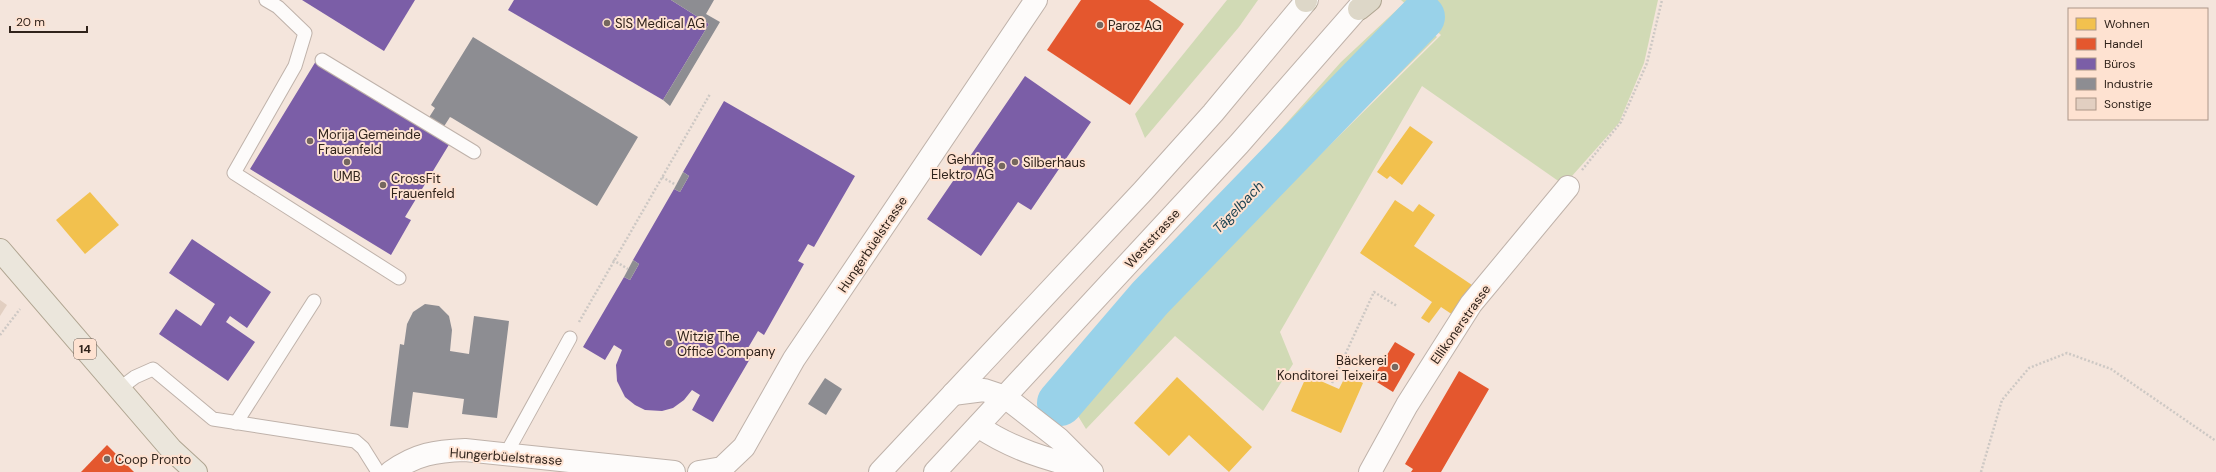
<svg xmlns="http://www.w3.org/2000/svg" width="2216" height="472" font-family="'DM Sans',sans-serif">
<style>
.green{fill:#d1dab5}
.homes{fill:#f2c14e}
.shops{fill:#e4572e}
.offices{fill:#7b5ea7}
.industry{fill:#8d8d92}
.lines{fill:none;stroke-linecap:round;stroke-linejoin:round}
.river{stroke:#99d2e9;stroke-width:46}
.building{fill:#e2cfc1}
.lane-casing{stroke:#bfb2aa;stroke-width:15}
.street-casing{stroke:#bfb2aa;stroke-width:24}
.secondary-casing{stroke:#bfb2aa;stroke-width:24}
.primary-casing{stroke:#afa490;stroke-width:24}
.highway-casing{stroke:#afa490;stroke-width:24}
.path{stroke:#cdc8c4;stroke-width:2.5;stroke-dasharray:2 2;stroke-linecap:butt}
.lane{stroke:#fdfbfa;stroke-width:13}
.street{stroke:#fdfbfa;stroke-width:22}
.secondary{stroke:#fdfbfa;stroke-width:22}
.primary{stroke:#ebe6dc;stroke-width:22}
.highway{stroke:#ddd7c8;stroke-width:22}
.poi-dot{fill:#75675f;stroke:#fee2d1;stroke-width:1.5}
.labels{text-anchor:middle;stroke-width:4;stroke-linejoin:round;paint-order:stroke}
.shield{fill:#fee2d1;stroke:#6e5c52;stroke-width:1}
.shield-label{font-size:12px;font-weight:bold;fill:#30231b}
.poi-label{font-size:13px;fill:#30231b;stroke:#fee2d1;text-anchor:start}
.street-label{font-size:13px;fill:#30231b;stroke:#fee2d1}
.water-label{font-size:14px;font-style:italic;fill:#1c4353;stroke:#fee2d1}
</style>
<rect width="100%" height="100%" fill="#f4e5dc"/>
<g class="green">
<path d="M1227 0H1258L1239 27 1145 138 1135 114Z"/>
<path d="M1401 0H1658L1644 63 1619 123 1564 185 1422 86 1280 332 1293 364 1263 411 1175 336 1086 429 1078 416 1165 311 1258 216 1441 35Z"/>
<path d="M1403 4 1437 37 1257 215 1165 311 1076 414 1057 390 1105 326 1341 62Z"/>
</g>
<g class="homes">
<path d="M1410 126 1433 142 1402 185 1390 176 1387 179 1377 172Z"/>
<path d="M90 192 119 225 85 254 56 220Z"/>
<path d="M1395 200 1413 212 1419 204 1435 215 1414 246 1472 285 1453 315 1441 307 1429 323 1421 318 1432 302 1360 253Z"/>
<path d="M1307 375 1339 389 1346 375 1363 383 1341 433 1291 411Z"/>
<path d="M1177 377 1252 447 1229 472 1189 435 1169 456 1134 423Z"/>
</g>
<g class="shops">
<path d="M1081 0H1149L1184 24 1130 105 1047 50Z"/>
<path d="M1395 342 1415 354 1393 392 1372 379Z"/>
<path d="M1459 371 1489 389 1441 472H1411L1413 469 1405 464Z"/>
<path d="M107 445 134 472H81Z"/>
</g>
<g class="offices">
<path d="M302 0H415L384 51Z"/>
<path d="M514 0H671L709 24 663 100 508 10Z"/>
<path d="M316 61 450 143 405 217 411 220 391 255 250 169Z"/>
<path d="M1025 76 1091 122 1031 210 1018 202 981 256 927 219Z"/>
<path d="M724 101 855 176 814 247 808 244 798 261 804 264 764 335 758 331 748 348 754 352 713 422 692 410 700 395 692 390 684 400 673 408 662 411 645 410 635 405 625 397 617 381 616 365 622 350 614 345 605 360 583 347 624 277 630 280 639 264 633 260 674 189 680 192 689 176 683 172Z"/>
<path d="M192 239 271 292 247 328 230 316 226 322 255 342 228 381 159 334 176 309 201 326 215 304 169 273Z"/>
</g>
<g class="industry">
<path d="M671 0H714L706 14 720 22 670 106 663 100 709 24Z"/>
<path d="M473 37 638 137 597 206 452 118 450 117 443 128 428 119 435 108 431 105Z"/>
<path d="M683 172 689 176 680 192 674 189Z"/>
<path d="M633 260 639 264 630 280 624 277Z"/>
<path d="M425 304 439 306 449 316 452 330 450 351 469 354 474 316 509 321 497 418 462 414 464 399 413 392 408 428 390 426 400 344 404 345 407 324 413 312Z"/>
<path d="M825 378 842 389 826 415 808 404Z"/>
</g>
<g class="lines">
<path class="river" d="M1060 403 1150 298 1422 17"/>
</g>
<path class="building" d="M0 300 7 305 0 316Z"/>
<g class="lines">
<defs>
<g id="lane">
<path d="M266 0 278 7 305 33 295 66 234 173 399 278"/>
<path d="M322 60 474 152"/>
<path d="M119 389 135 377 153 369 213 419 355 441 363 448 378 472"/>
<path d="M236 423 314 301"/>
<path d="M506 454 570 338"/>
</g>
<g id="street">
<path d="M391 472C416 454 436 451 465 450L674 472"/>
<path d="M699 472 722 468 744 447 794 359 1036 0"/>
<path d="M1370 472 1407 405 1471 304 1568 187"/>
</g>
<g id="secondary">
<path d="M953 394 984 390 1005 397 1059 439 1092 472"/>
<path d="M978 426C1011 449 1049 460 1087 469"/>
<path d="M880 472 1143 191 1213 113 1307 0"/>
<path d="M935 472 1239 144 1365 0"/>
</g>
<path id="primary" d="M0 250 171 449 196 472"/>
<g id="highway">
<path d="M1306 1V0"/>
<path d="M1359 9 1370 0"/>
</g>
</defs>
<use href="#lane" class="lane-casing"/>
<use href="#street" class="street-casing"/>
<use href="#secondary" class="secondary-casing"/>
<use href="#primary" class="primary-casing"/>
<use href="#highway" class="highway-casing"/>
<g class="path">
<path d="M1582 170 1621 122 1647 63 1662 0"/>
<path d="M662 177 676 185"/>
<path d="M613 260 628 269"/>
<path d="M579 322 710 94"/>
<path d="M0 335 20 309"/>
<path d="M1332 383 1374 292 1397 306"/>
<path d="M1981 472 2002 400 2029 368 2067 353 2111 369 2216 441"/>
</g>
<use href="#lane" class="lane"/>
<use href="#street" class="street"/>
<use href="#secondary" class="secondary"/>
<use href="#primary" class="primary"/>
<use href="#highway" class="highway"/>
</g>
<g class="poi-dot">
<circle cx="607" cy="23" r="4"/>
<circle cx="1100" cy="25" r="4"/>
<circle cx="310" cy="141" r="4"/>
<circle cx="347" cy="162" r="4"/>
<circle cx="1015" cy="162" r="4"/>
<circle cx="1002" cy="166" r="4"/>
<circle cx="383" cy="185" r="4"/>
<circle cx="669" cy="343" r="4"/>
<circle cx="1395" cy="367" r="4"/>
<circle cx="107" cy="459" r="4"/>
</g>
<g class="labels">
<rect class="shield" x="74" y="339" width="22" height="20" rx="3"/>
<g class="shield-label">
<text x="85" y="353">14</text>
</g>
<g class="poi-label">
<text x="615" y="28">SIS Medical AG</text>
<text x="1108" y="30">Paroz AG</text>
<text x="318" y="139">Morija Gemeinde<tspan x="318" dy="15">Frauenfeld</tspan></text>
<text x="994" y="164" text-anchor="end">Gehring<tspan x="994" dy="15">Elektro AG</tspan></text>
<text x="1023" y="167">Silberhaus</text>
<text x="347" y="181" text-anchor="middle">UMB</text>
<text x="391" y="183">CrossFit<tspan x="391" dy="15">Frauenfeld</tspan></text>
<text x="677" y="341">Witzig The<tspan x="677" dy="15">Office Company</tspan></text>
<text x="1387" y="365" text-anchor="end">Bäckerei<tspan x="1387" dy="15">Konditorei Teixeira</tspan></text>
<text x="115" y="464">Coop Pronto</text>
</g>
<g class="street-label">
<text transform="translate(1152 238) rotate(-48)" y="5">Weststrasse</text>
<text transform="translate(872 244) rotate(-56)" y="5">Hungerbüelstrasse</text>
<text transform="translate(1460 324) rotate(-55)" y="5">Ellikonerstrasse</text>
<text transform="translate(506 456) rotate(4)" y="5">Hungerbüelstrasse</text>
</g>
<g class="water-label">
<text transform="translate(1238 207) rotate(-46)" y="5">Tägelbach</text>
</g>
</g>
<rect x="2068" y="8" width="140" height="112" fill="#fee2d1" stroke="#ac9688"/>
<rect x="2076" y="18" width="20" height="12" fill="#f2c14e" stroke="#ac9688"/>
<text x="2104" y="28" font-size="12" fill="#30231b">Wohnen</text>
<rect x="2076" y="38" width="20" height="12" fill="#e4572e" stroke="#ac9688"/>
<text x="2104" y="48" font-size="12" fill="#30231b">Handel</text>
<rect x="2076" y="58" width="20" height="12" fill="#7b5ea7" stroke="#ac9688"/>
<text x="2104" y="68" font-size="12" fill="#30231b">Büros</text>
<rect x="2076" y="78" width="20" height="12" fill="#8d8d92" stroke="#ac9688"/>
<text x="2104" y="88" font-size="12" fill="#30231b">Industrie</text>
<rect x="2076" y="98" width="20" height="12" fill="#e2cfc1" stroke="#ac9688"/>
<text x="2104" y="108" font-size="12" fill="#30231b">Sonstige</text>
<path d="M10 26v6h77v-6" fill="none" stroke="#30231b" stroke-width="2"/>
<text x="16" y="26" font-size="12" fill="#30231b" stroke="#fee2d1" stroke-width="3" paint-order="stroke">20 m</text>
</svg>
